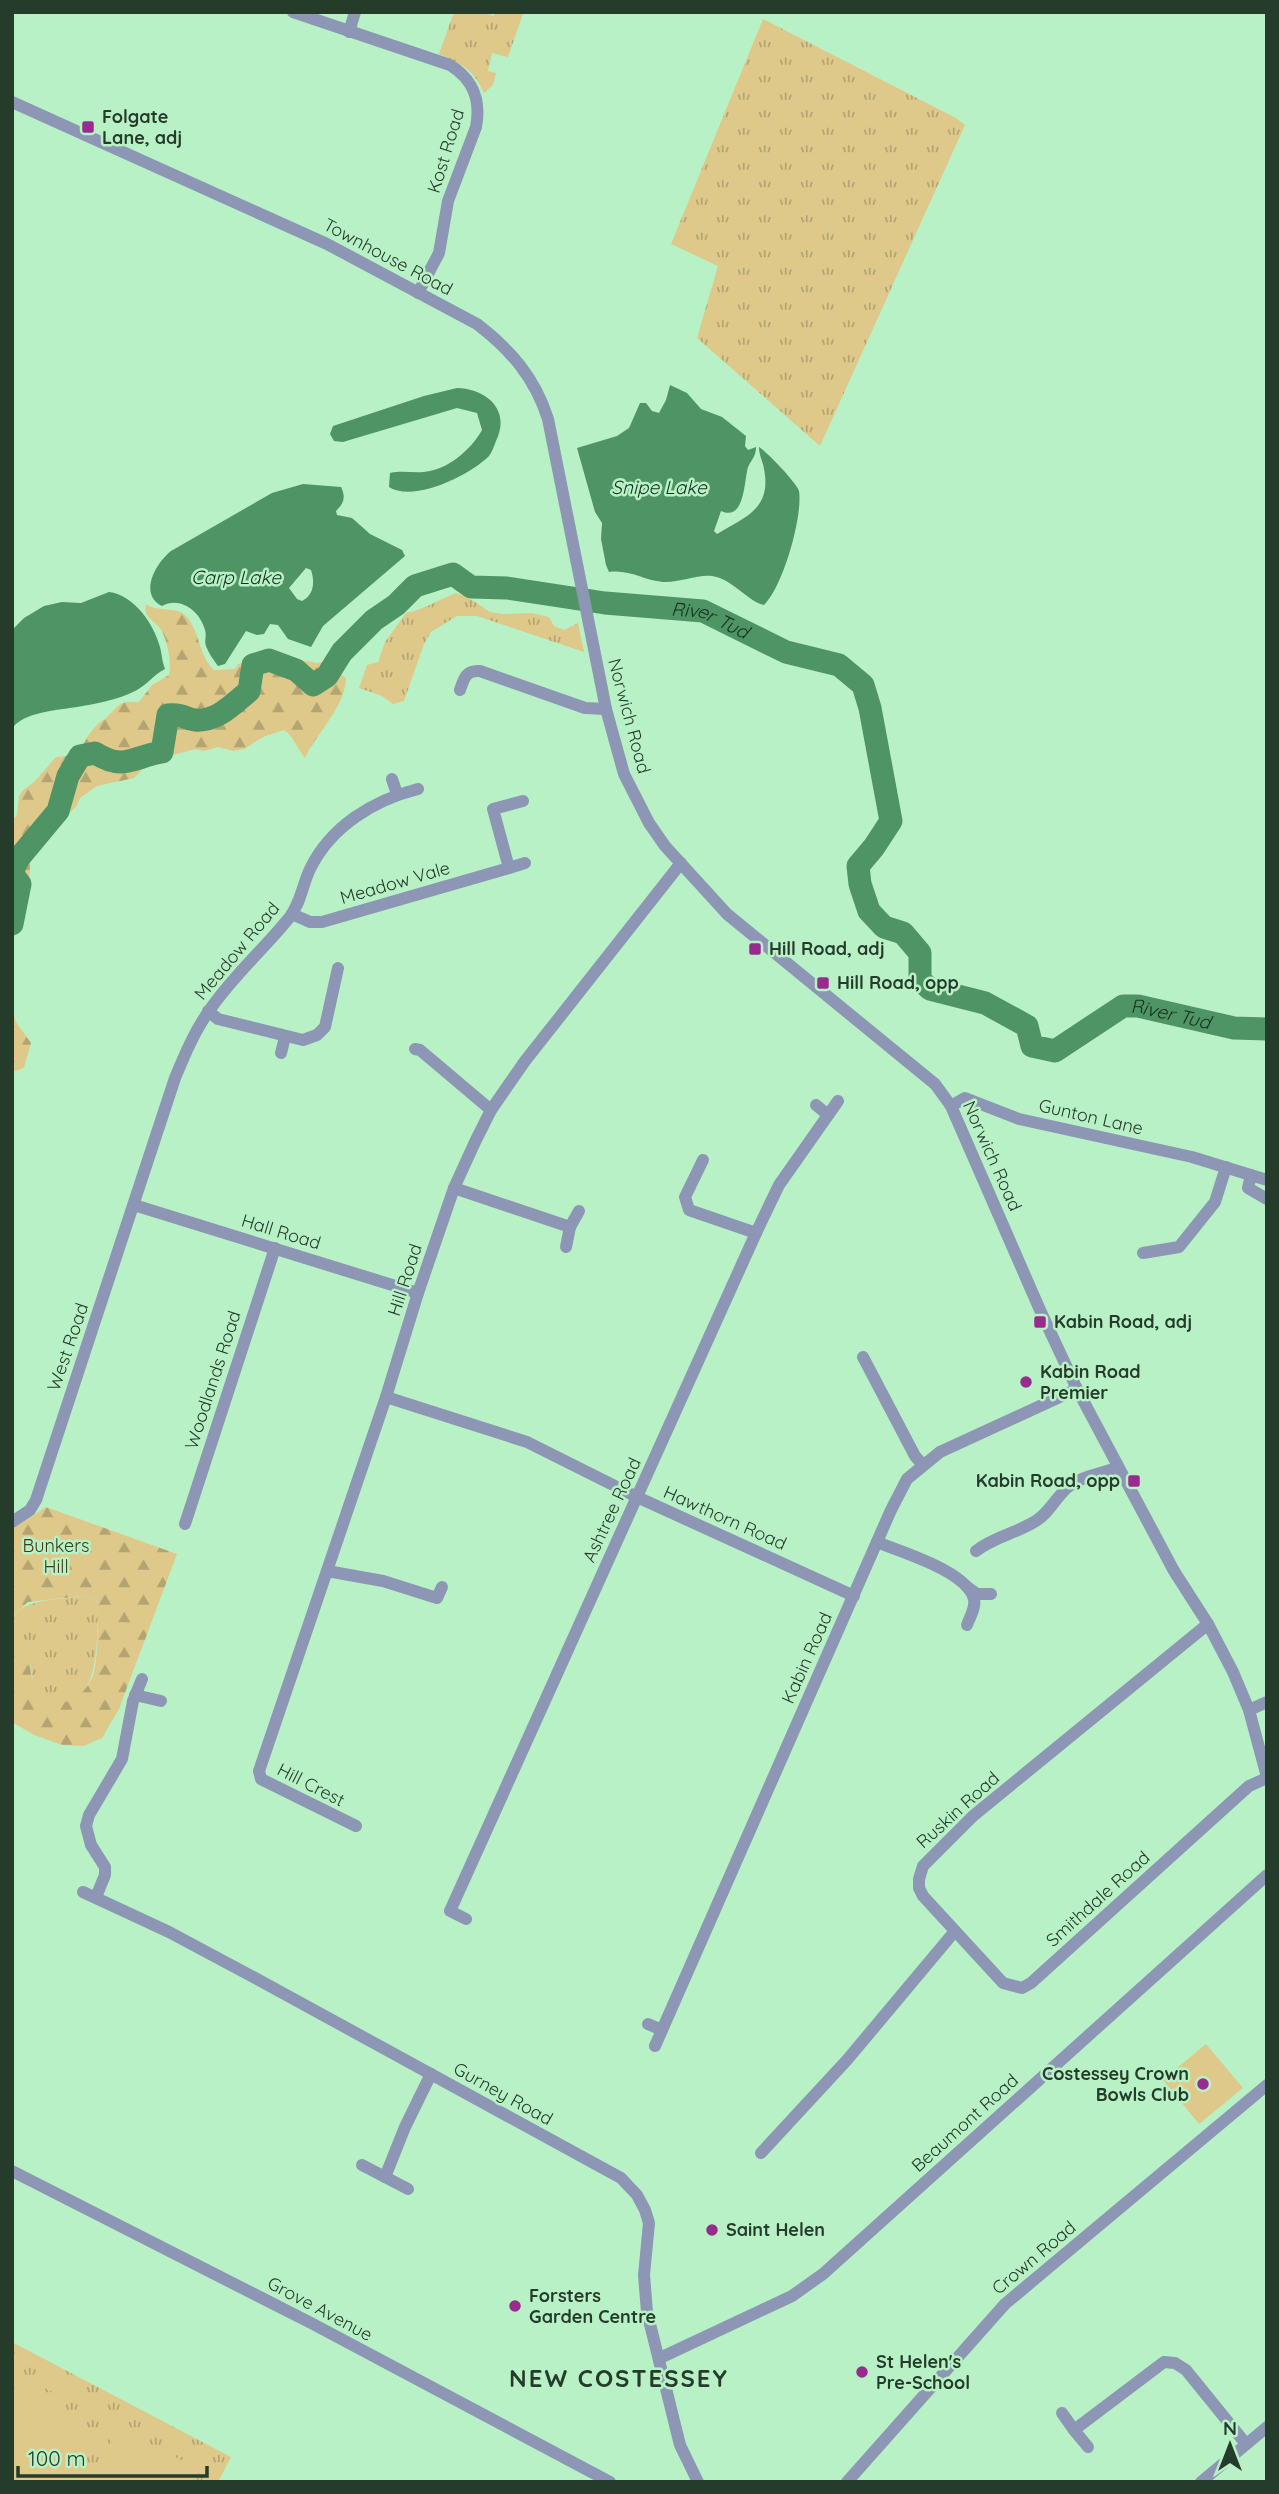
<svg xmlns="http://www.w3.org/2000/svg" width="1279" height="2494" font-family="Quicksand,sans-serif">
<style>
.grass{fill:url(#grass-tufts)}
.forest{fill:url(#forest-firs)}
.pitch{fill:#dec98a}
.water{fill:#4f9464;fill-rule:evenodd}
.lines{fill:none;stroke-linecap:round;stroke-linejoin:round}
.river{stroke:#4f9464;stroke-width:23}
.minor{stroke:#8d96b4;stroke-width:12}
.poi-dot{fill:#972c8e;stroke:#b8f1c6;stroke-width:2.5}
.labels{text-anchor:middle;stroke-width:5;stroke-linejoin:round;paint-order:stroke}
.poi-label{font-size:18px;font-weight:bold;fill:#253c2b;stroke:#b8f1c6;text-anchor:start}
.street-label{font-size:18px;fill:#253c2b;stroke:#b8f1c6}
.park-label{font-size:18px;fill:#433816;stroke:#b8f1c6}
.water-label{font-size:19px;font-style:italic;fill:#14321d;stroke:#b8f1c6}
.district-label{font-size:24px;font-weight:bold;letter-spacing:2px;fill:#253c2b;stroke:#b8f1c6}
</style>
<defs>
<pattern id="grass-tufts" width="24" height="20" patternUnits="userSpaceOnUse" patternTransform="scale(1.75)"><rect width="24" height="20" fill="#dec98a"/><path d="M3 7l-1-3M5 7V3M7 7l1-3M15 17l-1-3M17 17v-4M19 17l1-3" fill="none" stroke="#b4a471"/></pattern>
<pattern id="forest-firs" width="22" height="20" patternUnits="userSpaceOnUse" patternTransform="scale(1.75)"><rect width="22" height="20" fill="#dec98a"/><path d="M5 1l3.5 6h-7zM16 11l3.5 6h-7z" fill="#b4a471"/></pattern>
</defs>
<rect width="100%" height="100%" fill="#b8f1c6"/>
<g class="grass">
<path d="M454 12H481L494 16 496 12 523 14 508 57 492 53 488 71 496 73 493 85 484 93C473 69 462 64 439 54Z"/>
<path d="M763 19 956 118 965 125 820 446 697 338 718 266 671 244Z"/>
<path d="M456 593 469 598 490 612 503 614 532 613 549 617 554 626 564 630 578 623 584 652 477 616H457L431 632 424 644 404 701 393 704 382 696 359 688 367 665 378 662 385 642 406 613C423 610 438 600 456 593Z"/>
<path d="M83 1596 96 1599 98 1609C97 1634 100 1700 65 1702 57 1703 46 1701 41 1694 23 1673 40 1655 14 1639 0 1596 58 1601 83 1596Z"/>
<path d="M12 2342 231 2457 218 2482H12Z"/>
</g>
<g class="forest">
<path d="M146 604C158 613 177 605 187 617 200 633 199 656 214 670L235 669 238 664 248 661 250 656 256 654 271 660H300L317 663 323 662 346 678C345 708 317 732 305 758 297 748 294 737 284 730L263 737 244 749 233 751 218 747 204 751 195 749 162 758 143 769 134 778 97 786 80 798 76 807 65 817 41 825 29 839 30 873 26 892 27 902 12 917V820L17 815 19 796 22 791 34 782 56 757C87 756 80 741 97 725 99 722 103 721 106 718 120 705 118 701 139 702L152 685 169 675C172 663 167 638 160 628 152 619 143 618 146 604Z"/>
<path d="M12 1007 16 1022 31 1043 24 1068 12 1072Z"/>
<path d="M46 1507 177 1554 119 1709 102 1738 84 1746 62 1745 34 1735 12 1722V1634C16 1643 27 1644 29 1653 31 1662 29 1671 33 1680 46 1712 78 1708 92 1678 98 1665 98 1624 98 1609L96 1599 83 1596 28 1602 15 1614 12 1627V1529Z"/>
</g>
<g class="pitch">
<path d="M1206 2044 1243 2088 1199 2124 1163 2080Z"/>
<path d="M49 2371 64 2379 56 2394 41 2386Z"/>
<path d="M12 2390 99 2435 75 2482H12Z"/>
<path d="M118 2427 200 2470 194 2482H90Z"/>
</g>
<g class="water">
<path d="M670 385 687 393 701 409 722 417 746 436 745 446 748 450 756 447C756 456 752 459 748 467 744 481 745 522 721 511L714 531 717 534C745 517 772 509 764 469 763 461 759 456 759 447 766 451 797 483 799 491 803 516 783 587 764 605 750 603 731 578 712 576 698 574 679 583 663 582 643 580 629 569 609 572L606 565 601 539 602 523 595 512 577 448 617 436 629 428 640 403H646L652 411 659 413 666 400Z"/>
<path d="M457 388C487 389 511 410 496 441 494 446 492 452 489 456 470 475 414 503 389 487L390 473C403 470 417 474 430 471 451 467 472 448 482 430L477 413 457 408 343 442 334 441 330 434 333 426 424 396Z"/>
<path d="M303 484 341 487C346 497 344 503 336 511L337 515 352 518 370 534 402 550 405 556 323 626 311 647 288 639 278 625 270 624 264 634 257 635 246 631 225 664 218 666C213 659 209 654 206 646 204 640 207 636 205 630 200 611 180 596 162 606 138 594 156 563 171 551L272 493ZM306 568 311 570C315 582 314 595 302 601L297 599 289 588Z"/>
<path d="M109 592C134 595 154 624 160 647 162 655 162 661 165 669 153 675 146 686 135 691 117 700 95 704 77 707 59 710 22 712 12 729V630L24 618 44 606 62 602 81 603Z"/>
</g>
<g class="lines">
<g class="river">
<path id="s1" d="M12 873 18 859 58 811 68 776 80 756 95 753C124 771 132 757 162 752L168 715C184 713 184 719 195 720 217 722 233 704 249 691L253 665 269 660 296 670 313 685 327 676 342 652 374 620 396 605 415 586 453 574 471 587 507 588 605 603 703 611 786 652 839 665 863 685 870 708 891 821 874 847 858 866 860 884 869 911 884 927 903 933 920 953V980L930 989 985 1003 1027 1026 1032 1046 1055 1051 1123 1006H1138L1234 1028 1267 1029"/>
<path d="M12 874 20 884 12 924"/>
</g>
<g class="minor">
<path d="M293 12 450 65C474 80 481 100 476 127L448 201 439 253 418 293"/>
<path d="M349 32 355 12"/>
<path d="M12 102 327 244 477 324C511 350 535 378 548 419L606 709 624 774 649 823 665 846 727 914 935 1084 951 1106 1040 1310 1077 1389 1174 1571 1208 1624 1233 1672 1249 1710 1267 1777"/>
<path d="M460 690C464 678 466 670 480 671L585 708 606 709"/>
<path d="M392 779 397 794"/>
<path d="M509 868 525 863"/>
<path d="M292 914 310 922H322L509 868 493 809 523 801"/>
<path d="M208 1011 218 1019 303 1040 317 1035 325 1027 338 968"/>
<path d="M415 1049 420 1050 491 1110"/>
<path d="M281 1053 285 1037"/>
<path d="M816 1105 828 1115"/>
<path d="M951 1106 965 1098 1019 1119 1192 1157 1267 1180"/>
<path d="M703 1160 685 1197 689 1210 756 1233"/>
<path d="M1251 1175 1248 1188 1267 1199"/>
<path d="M454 1188 570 1227 579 1211"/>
<path d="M134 1205 418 1293"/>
<path d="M566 1247 570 1227"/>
<path d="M1143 1253 1179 1247 1215 1202 1226 1167"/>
<path d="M863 1357 915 1456 922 1464"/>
<path d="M386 1397 527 1442 637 1497 854 1596"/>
<path d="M12 1522 30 1510 36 1500 175 1078C185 1054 194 1032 209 1011 232 977 263 950 289 918 301 903 302 886 310 869 331 826 374 800 418 789"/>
<path d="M185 1524 275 1248"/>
<path d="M877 1542C901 1552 967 1571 974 1599 976 1607 970 1617 967 1625"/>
<path d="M976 1551C994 1537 1014 1534 1034 1522 1049 1514 1055 1498 1068 1487 1081 1476 1102 1474 1118 1467"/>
<path d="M327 1571 383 1581 437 1598 442 1587"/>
<path d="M967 1587 977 1594H991"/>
<path d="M1208 1624 973 1816 923 1866 919 1879V1888L923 1896 1003 1983 1022 1988 1031 1983 1249 1786 1267 1778"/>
<path d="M135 1695 161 1701"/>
<path d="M1249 1710 1267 1702"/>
<path d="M356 1826 261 1779 259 1771 386 1397 418 1293 454 1188 475 1142 491 1110 525 1061 681 863"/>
<path d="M83 1892 169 1932 257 1979 621 2178 637 2195 645 2210 649 2223 644 2275 647 2312 680 2445 698 2482"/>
<path d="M96 1897 105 1875V1867L91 1845 86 1826 89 1815 122 1759 133 1701 142 1679"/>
<path d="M466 1919 450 1911 756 1233 779 1185 838 1101"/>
<path d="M648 2024 662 2030"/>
<path d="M655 2046 891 1510 907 1479 940 1452 1077 1389"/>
<path d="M761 2153 847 2060 955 1931"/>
<path d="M362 2165 408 2189"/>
<path d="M12 2171 313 2324 610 2482"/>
<path d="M385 2177 405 2127 431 2074"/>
<path d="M660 2358 792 2296 823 2274 1267 1875"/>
<path d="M1062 2413 1074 2430"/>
<path d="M1088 2447 1074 2430 1164 2362 1175 2363 1186 2370 1246 2444"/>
<path d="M847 2482 1005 2304 1267 2085"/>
<path d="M1201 2482 1267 2427"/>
</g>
</g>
<g class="poi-dot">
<rect x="81" y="120" width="14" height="14" rx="3.5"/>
<rect x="748" y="942" width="14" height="14" rx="3.5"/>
<rect x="816" y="976" width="14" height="14" rx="3.5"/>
<rect x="1033" y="1315" width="14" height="14" rx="3.5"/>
<circle cx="1026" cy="1382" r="7"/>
<rect x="1127" y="1474" width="14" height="14" rx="3.5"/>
<circle cx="1203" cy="2084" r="7"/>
<circle cx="712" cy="2230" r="7"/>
<circle cx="515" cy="2306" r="7"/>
<circle cx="862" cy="2372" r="7"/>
</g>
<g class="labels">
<g class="poi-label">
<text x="102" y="123">Folgate<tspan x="102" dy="21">Lane, adj</tspan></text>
<text x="769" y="955">Hill Road, adj</text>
<text x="837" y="989">Hill Road, opp</text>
<text x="1054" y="1328">Kabin Road, adj</text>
<text x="1040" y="1378">Kabin Road<tspan x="1040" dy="21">Premier</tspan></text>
<text x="1120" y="1487" text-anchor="end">Kabin Road, opp</text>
<text x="1189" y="2080" text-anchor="end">Costessey Crown<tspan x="1189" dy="21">Bowls Club</tspan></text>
<text x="726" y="2236">Saint Helen</text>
<text x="529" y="2302">Forsters<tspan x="529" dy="21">Garden Centre</tspan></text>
<text x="876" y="2368">St Helen's<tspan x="876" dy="21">Pre-School</tspan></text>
</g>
<g class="street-label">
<text transform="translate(446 151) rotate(-73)" y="6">Kost Road</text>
<text transform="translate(388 257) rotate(28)" y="6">Townhouse Road</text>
<text transform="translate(629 716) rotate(75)" y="6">Norwich Road</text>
<text transform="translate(395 883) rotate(-16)" y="6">Meadow Vale</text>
<text transform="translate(237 951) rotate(-50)" y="6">Meadow Road</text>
<text transform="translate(1091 1117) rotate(13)" y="6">Gunton Lane</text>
<text transform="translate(992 1156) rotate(66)" y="6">Norwich Road</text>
<text transform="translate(281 1232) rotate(17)" y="6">Hall Road</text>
<text transform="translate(405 1280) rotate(-72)" y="6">Hill Road</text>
<text transform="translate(68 1347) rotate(-71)" y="6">West Road</text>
<text transform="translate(213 1380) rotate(-72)" y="6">Woodlands Road</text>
<text transform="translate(612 1510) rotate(-65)" y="6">Ashtree Road</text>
<text transform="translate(725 1518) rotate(24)" y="6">Hawthorn Road</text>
<text transform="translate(807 1658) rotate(-66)" y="6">Kabin Road</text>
<text transform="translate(311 1785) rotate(27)" y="6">Hill Crest</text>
<text transform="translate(958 1810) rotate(-42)" y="6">Ruskin Road</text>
<text transform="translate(1098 1899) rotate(-42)" y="6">Smithdale Road</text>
<text transform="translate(503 2094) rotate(29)" y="6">Gurney Road</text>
<text transform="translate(965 2123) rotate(-42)" y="6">Beaumont Road</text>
<text transform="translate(1034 2258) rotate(-40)" y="6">Crown Road</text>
<text transform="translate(320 2309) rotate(28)" y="6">Grove Avenue</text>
</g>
<g class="park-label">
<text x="56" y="1552">Bunkers<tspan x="56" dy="21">Hill</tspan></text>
</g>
<g class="water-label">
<text x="659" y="494">Snipe Lake</text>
<text x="236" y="584">Carp Lake</text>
<text dy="7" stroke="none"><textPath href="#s1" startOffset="894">River Tud</textPath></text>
<text dy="7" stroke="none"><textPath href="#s1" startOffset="1692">River Tud</textPath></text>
</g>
<g class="district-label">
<text x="619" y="2387">NEW COSTESSEY</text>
</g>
</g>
<rect width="1279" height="2494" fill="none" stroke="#253c2b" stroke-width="28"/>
<g transform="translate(1230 2445)" stroke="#b8f1c6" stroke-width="5" paint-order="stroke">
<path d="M0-5L12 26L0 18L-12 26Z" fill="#253c2b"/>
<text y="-10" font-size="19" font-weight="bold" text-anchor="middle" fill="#253c2b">N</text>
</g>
<path d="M18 2466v10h189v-10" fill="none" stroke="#253c2b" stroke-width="3.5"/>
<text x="28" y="2466" font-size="21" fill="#253c2b" stroke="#b8f1c6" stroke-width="5" paint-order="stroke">100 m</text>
</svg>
